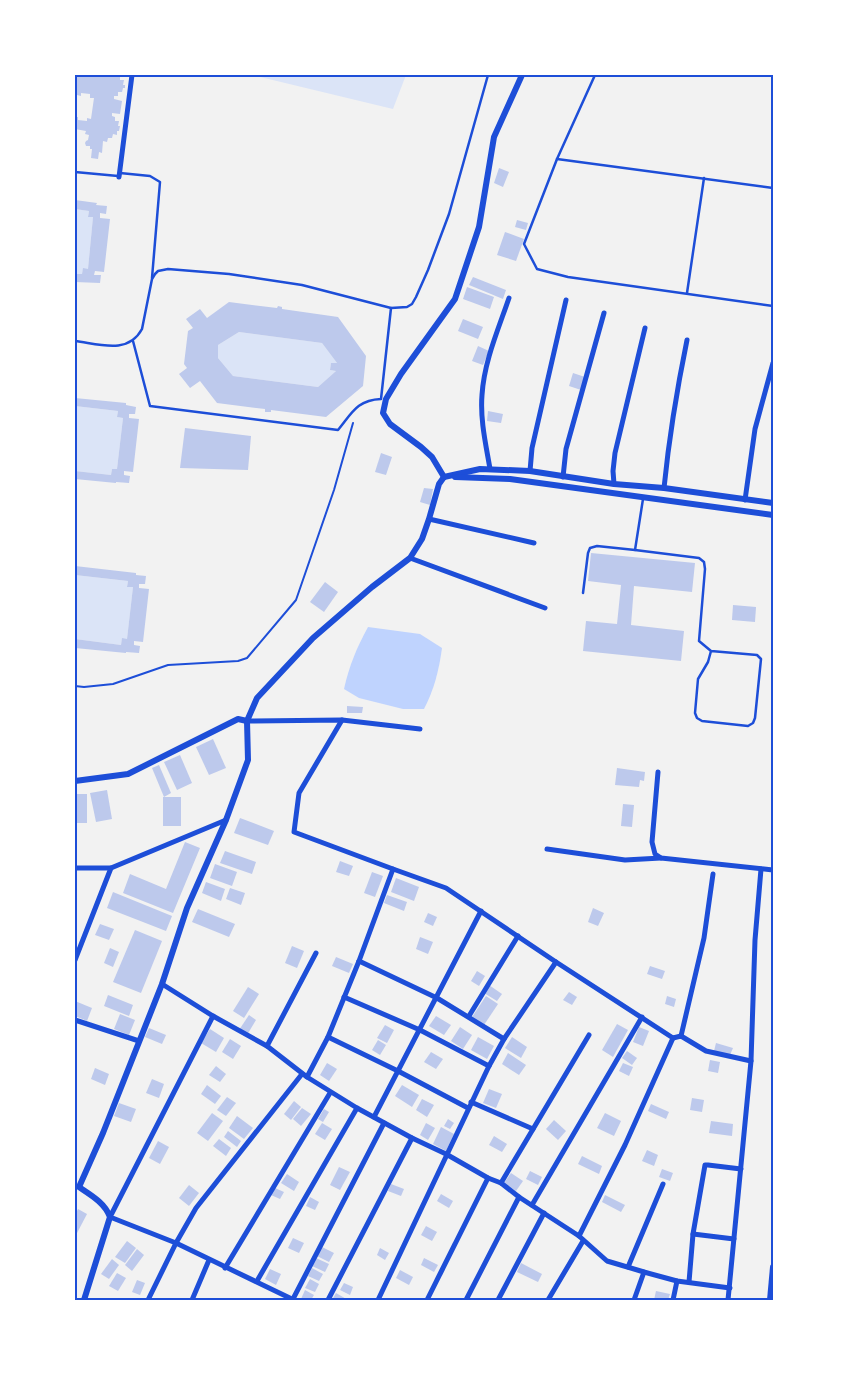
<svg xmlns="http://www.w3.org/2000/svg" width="848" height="1375" font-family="'Asap Condensed',sans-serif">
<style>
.green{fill:#dbe4f7}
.water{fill:#bfd3fe}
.building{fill:#bdc9ec;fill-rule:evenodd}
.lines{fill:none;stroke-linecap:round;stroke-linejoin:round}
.path{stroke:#1d4ed8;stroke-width:2}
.service{stroke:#1d4ed8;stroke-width:2.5}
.minor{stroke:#1d4ed8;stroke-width:5}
.tertiary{stroke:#1d4ed8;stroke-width:6}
.neatline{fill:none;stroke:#1d4ed8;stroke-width:2}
</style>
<rect width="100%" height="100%" fill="#f2f2f2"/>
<g class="green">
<path d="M252 75H406L393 109Z"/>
<path d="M75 209 89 211 88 216 93 217 88 269H83L82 274H75Z"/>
<path d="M239 332 322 343 337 363H331L330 370 336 371 318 387 233 376 218 358V345Z"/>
<path d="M75 406 118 411 117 417 123 418 117 469H112L111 475 75 471Z"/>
<path d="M75 575 128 581 127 586 133 587 127 639H122L121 645 75 639Z"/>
</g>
<path class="water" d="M368 627 420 634 442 648C439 670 434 690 424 709H403L359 698 344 689C349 666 357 647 368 627Z"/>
<g class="building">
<path d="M75 75 98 77V75L120 76V80H124L123 85H125V88H123L122 92H118V96H114V99L122 101 120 114 112 113V116L115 117V121H119L118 126H120L119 131H117V135L113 134 112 138H108L107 142 103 141 102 153 99 152 98 159 91 158 92 149H90V146H86L85 143 86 141 88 140 89 135 85 134 86 131 75 129V117H78V120L87 121V118L91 119 94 98H90V94L81 93V96L77 95 76 104H75Z"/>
<path d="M499 168 509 172 503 187 494 183Z"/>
<path d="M75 200 97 203 96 205 107 206 106 214 100 213V218L110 219 104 272 95 271 94 275H101L100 283 75 282V274H82L83 268 88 269 93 217H88L89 211 75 209Z"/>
<path d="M517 220 528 223 526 230 515 227Z"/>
<path d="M505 232 524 239 516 261 497 255Z"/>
<path d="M473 277 506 290 503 299 469 285Z"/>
<path d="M467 287 494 297 490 309 463 299Z"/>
<path d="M229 302 277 308 278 306 282 307V309L338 317 366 356 363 386 326 417 271 410V412H265V409L217 403 200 381 190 388 179 374 187 368 184 364 188 331 193 328 186 319 200 309 207 318ZM239 332 322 343 337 363H331L330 370 336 371 318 387 233 376 218 358V345Z"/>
<path d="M463 319 483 327 478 339 458 331Z"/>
<path d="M478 346 489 351 483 365 472 361Z"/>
<path d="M573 373 585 377 581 390 569 386Z"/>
<path d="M75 398 126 403V405L136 407 135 414H129V418L139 419 133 472 124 471V475L130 476 129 483 116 482V483L75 479V471L111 475 112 469H117L123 418 117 417 118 411 75 406Z"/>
<path d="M488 411 503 414 501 423 487 421Z"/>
<path d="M185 428 251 436 248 470 180 468Z"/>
<path d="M381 453 392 457 386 475 375 472Z"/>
<path d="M424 488 433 489 430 505 420 502Z"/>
<path d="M591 553 695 563 692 592 634 586 631 625 684 631 681 661 583 651 586 621 617 624 621 585 588 581Z"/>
<path d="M75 566 136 573V575L146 576 145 584H139V588L149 589 143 642 134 641V645L140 646 139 653 126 652V653L75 648V639L121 645 122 638 127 639 133 587H127L128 581 75 575Z"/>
<path d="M325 582 338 592 324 612 310 602Z"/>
<path d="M733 605 756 607 755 622 732 620Z"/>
<path d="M347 706 363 707 362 713H347Z"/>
<path d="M213 739 226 768 209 775 196 747Z"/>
<path d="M180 755 192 783 177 790 164 762Z"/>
<path d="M159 765 171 793 164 797 152 768Z"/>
<path d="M617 768 645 772 644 781 640 780 639 787 615 785Z"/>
<path d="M107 790 112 819 96 822 90 793Z"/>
<rect x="75" y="794" width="12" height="29"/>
<rect x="163" y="797" width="18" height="29"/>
<path d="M623 804 634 805 632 827 621 826Z"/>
<path d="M240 818 274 831 268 845 234 833Z"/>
<path d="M185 842 200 848 173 913 123 893 130 874 166 889Z"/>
<path d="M225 851 256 862 252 874 220 863Z"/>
<path d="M340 861 353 866 349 876 336 872Z"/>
<path d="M215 864 237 872 232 886 210 878Z"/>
<path d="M372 872 383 876 375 897 364 893Z"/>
<path d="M396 878 419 887 414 901 391 892Z"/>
<path d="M206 882 225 889 221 901 202 893Z"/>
<path d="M230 888 245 893 241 905 226 899Z"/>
<path d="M113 892 172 916 166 931 107 908Z"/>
<path d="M387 895 407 902 404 911 384 903Z"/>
<path d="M593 908 604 913 598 926 588 922Z"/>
<path d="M198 909 235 924 229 937 192 922Z"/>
<path d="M428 913 437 917 433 926 424 922Z"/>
<path d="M100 924 114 929 109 940 95 935Z"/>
<path d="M135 930 162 941 141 993 113 982Z"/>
<path d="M420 937 433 942 428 954 416 949Z"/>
<path d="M292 946 304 951 297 968 285 963Z"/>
<path d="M110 948 119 952 113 967 104 963Z"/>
<path d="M336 957 353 964 349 973 332 966Z"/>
<path d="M650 966 665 971 662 979 647 974Z"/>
<path d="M477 971 485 976 479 986 471 981Z"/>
<path d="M489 985 502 994 497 1001 484 993Z"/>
<path d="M248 987 259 994 244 1018 233 1011Z"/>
<path d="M569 992 577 997 572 1005 563 1000Z"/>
<path d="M108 995 133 1005 129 1016 104 1006Z"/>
<path d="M486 996 498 1004 484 1025 472 1017Z"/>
<path d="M667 996 676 999 674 1007 665 1004Z"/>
<path d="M75 1001 92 1008 87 1021 75 1016Z"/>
<path d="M120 1014 135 1020 129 1035 114 1029Z"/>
<path d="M249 1015 256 1020 247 1035 239 1030Z"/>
<path d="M436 1016 451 1025 444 1035 429 1026Z"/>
<path d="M617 1024 628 1030 613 1057 602 1050Z"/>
<path d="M385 1025 394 1030 387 1043 377 1038Z"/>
<path d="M460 1027 472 1035 463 1049 451 1041Z"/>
<path d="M639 1027 649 1031 643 1046 633 1042Z"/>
<path d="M149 1028 166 1035 162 1044 145 1037Z"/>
<path d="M210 1029 224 1038 216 1052 201 1043Z"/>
<path d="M478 1037 494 1046 487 1059 471 1050Z"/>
<path d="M512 1037 527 1047 521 1058 505 1048Z"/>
<path d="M230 1039 241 1046 233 1059 222 1052Z"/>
<path d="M378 1040 386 1045 380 1055 372 1050Z"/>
<path d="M716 1043 733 1048 730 1055 714 1051Z"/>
<path d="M627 1051 637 1058 632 1065 622 1058Z"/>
<path d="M431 1052 443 1059 436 1069 424 1062Z"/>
<path d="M508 1053 526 1065 519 1075 502 1064Z"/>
<path d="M710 1060 720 1062 718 1073 708 1071Z"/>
<path d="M327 1063 337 1069 329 1081 320 1075Z"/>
<path d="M623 1063 633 1067 629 1076 619 1071Z"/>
<path d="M216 1066 226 1074 220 1082 209 1075Z"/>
<path d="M95 1068 109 1074 105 1085 91 1079Z"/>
<path d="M152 1079 164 1084 159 1098 146 1093Z"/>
<path d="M207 1085 221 1096 215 1104 201 1094Z"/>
<path d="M402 1085 419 1095 412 1107 395 1096Z"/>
<path d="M489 1089 502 1094 496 1108 483 1103Z"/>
<path d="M227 1097 236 1103 226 1116 217 1110Z"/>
<path d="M692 1098 704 1100 702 1112 690 1110Z"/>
<path d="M422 1099 434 1105 427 1117 416 1110Z"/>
<path d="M294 1101 301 1107 291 1120 284 1114Z"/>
<path d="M119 1103 136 1109 131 1122 114 1116Z"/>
<path d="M651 1104 669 1112 666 1119 648 1111Z"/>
<path d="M302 1108 311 1114 301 1126 293 1119Z"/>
<path d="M324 1109 329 1112 323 1122 318 1119Z"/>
<path d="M212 1113 223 1121 208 1141 197 1133Z"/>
<path d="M605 1113 621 1121 614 1136 597 1128Z"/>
<path d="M237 1116 253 1128 244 1139 229 1128Z"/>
<path d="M448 1119 454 1123 450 1129 444 1126Z"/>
<path d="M554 1120 566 1131 558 1140 546 1129Z"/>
<path d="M711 1121 733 1124 732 1136 709 1133Z"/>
<path d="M322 1123 332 1129 325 1140 315 1134Z"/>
<path d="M426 1123 435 1128 428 1140 420 1135Z"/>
<path d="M441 1127 454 1134 446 1151 433 1144Z"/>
<path d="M228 1131 241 1141 237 1147 224 1137Z"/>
<path d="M494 1136 507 1144 502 1152 489 1145Z"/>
<path d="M219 1139 231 1148 226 1156 213 1146Z"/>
<path d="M158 1141 169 1147 160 1164 149 1158Z"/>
<path d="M647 1150 658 1155 654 1166 642 1161Z"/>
<path d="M582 1156 602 1166 599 1174 578 1164Z"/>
<path d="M339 1167 350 1172 340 1190 330 1185Z"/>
<path d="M662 1169 673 1173 670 1181 659 1177Z"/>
<path d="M530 1171 542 1177 538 1185 526 1179Z"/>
<path d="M511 1173 523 1181 516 1191 504 1183Z"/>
<path d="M287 1174 299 1182 294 1191 281 1183Z"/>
<path d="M391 1184 404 1189 401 1196 388 1191Z"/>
<path d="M189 1185 199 1193 189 1206 179 1198Z"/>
<path d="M275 1188 284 1192 280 1199 271 1195Z"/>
<path d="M441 1194 453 1201 449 1208 437 1201Z"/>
<path d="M605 1195 625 1205 621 1212 602 1202Z"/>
<path d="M310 1197 319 1202 315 1210 306 1206Z"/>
<path d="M78 1209 87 1214 76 1235 75 1234V1215Z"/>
<path d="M426 1226 437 1232 432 1241 421 1235Z"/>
<path d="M293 1238 304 1243 299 1253 288 1248Z"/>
<path d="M127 1241 136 1248 125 1263 115 1257Z"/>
<path d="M322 1247 334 1253 329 1262 317 1256Z"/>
<path d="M380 1248 389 1253 385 1260 377 1255Z"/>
<path d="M137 1249 144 1255 132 1271 125 1265Z"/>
<path d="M316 1258 329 1264 325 1272 312 1266Z"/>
<path d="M424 1258 438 1265 434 1272 421 1265Z"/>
<path d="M112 1259 119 1265 109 1279 101 1274Z"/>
<path d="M521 1263 542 1274 538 1282 517 1272Z"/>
<path d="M312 1268 323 1274 319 1281 308 1276Z"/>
<path d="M270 1269 281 1274 276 1285 265 1279Z"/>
<path d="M400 1270 413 1277 409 1285 396 1278Z"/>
<path d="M117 1273 126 1278 118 1291 109 1286Z"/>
<path d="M310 1279 319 1284 315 1292 305 1288Z"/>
<path d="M137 1280 145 1283 140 1295 132 1292Z"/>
<path d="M344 1283 353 1287 350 1295 340 1290Z"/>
<path d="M305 1290 314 1295 311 1300H304L301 1299Z"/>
<path d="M656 1291 670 1294 668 1300H654Z"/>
<path d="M336 1293 348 1300H332Z"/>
</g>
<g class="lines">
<path class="path" d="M75 686 84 687 113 684 168 665 238 661 247 658 296 600 334 490 353 423"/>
<g class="service">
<path d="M595 75 557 159 524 244 537 269 568 277 773 306"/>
<path d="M557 159 773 188"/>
<path d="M75 172 118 176"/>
<path d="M120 173 150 176 160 182 152 278"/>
<path d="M687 293 704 178"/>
<path d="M75 341C99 344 128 355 142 329L152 279 155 274 158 271 168 269 229 274 302 285 391 308 407 307 412 304 416 297 428 270 449 214 488 75"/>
<path d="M133 341 150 406 338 430C352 413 357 400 381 399L391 308"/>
<path d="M635 550 699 558 704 562 705 569 699 641 711 651 708 662 698 679 695 713 697 718 702 721 748 726 753 723 755 718 761 659 757 655 711 651"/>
<path d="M583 593 588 553 590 548 597 546 635 550 643 499"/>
</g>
<g class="minor">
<path d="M119 177 132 75"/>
<path d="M490 469C486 445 480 420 482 395 484 362 498 330 509 298"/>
<path d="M530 471 532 448 566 300"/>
<path d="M563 477 566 449 604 313"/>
<path d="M614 484 613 471 615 453 645 328"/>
<path d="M664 488C669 438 677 389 687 340"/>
<path d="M745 500 755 429 773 363"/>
<path d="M429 519 534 543"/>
<path d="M410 558 545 608"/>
<path d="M342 720 299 793 294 832 393 869 446 888 556 962 673 1038 681 1036 706 1051 751 1061"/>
<path d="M247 721 342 720 420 729"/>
<path d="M658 772 652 842 655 854 661 858 773 870"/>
<path d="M547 849 625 860 661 858"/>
<path d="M75 868H111L226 820"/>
<path d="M75 960 111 868"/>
<path d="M359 961 437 998 504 1039"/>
<path d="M162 984 213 1016 267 1046 307 1077 357 1108 412 1138 446 1154 488 1178 501 1183 519 1197 579 1236 607 1261 644 1272 677 1281 730 1288"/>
<path d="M344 997 420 1030 489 1066"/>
<path d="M213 1016 110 1217 176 1243 294 1300"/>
<path d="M469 1016 518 936"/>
<path d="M75 1020 139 1041"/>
<path d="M681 1036 704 938 713 874"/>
<path d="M328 1037 398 1071 468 1108"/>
<path d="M267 1046 316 953"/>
<path d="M307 1077 328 1037 359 961 393 869"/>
<path d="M471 1102 533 1129"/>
<path d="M374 1117 481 911"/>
<path d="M501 1183 589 1035"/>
<path d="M532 1205 642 1017"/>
<path d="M693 1234 734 1239"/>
<path d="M579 1236 625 1145 673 1038"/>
<path d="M628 1267 663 1184"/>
<path d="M225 1268 330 1093"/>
<path d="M257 1281 357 1108"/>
<path d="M689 1282 693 1234 705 1165H708L741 1169"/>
<path d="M293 1299 384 1123"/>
<path d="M148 1300 176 1243 196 1208 302 1074"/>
<path d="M192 1300 209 1260"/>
<path d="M328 1300 412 1138"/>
<path d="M378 1300 489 1066 504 1039 556 962"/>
<path d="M427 1300 488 1178"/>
<path d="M466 1300 519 1197"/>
<path d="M498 1300 544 1213"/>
<path d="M548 1300 583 1241"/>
<path d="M634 1300 644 1272"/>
<path d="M673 1300 677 1281"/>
<path d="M728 1300 751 1061 755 940 761 869"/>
</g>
<g class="tertiary">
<path d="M444 477 432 457 421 447 390 424 383 413 386 399 401 374 455 299 479 227 494 137 522 75"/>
<path d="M444 477 480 469 530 471 614 484 664 488 773 503"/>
<path d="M455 477 510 479 773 515"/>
<path d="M75 781 128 774 238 719 247 721"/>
<path d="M84 1300 110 1217C105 1203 91 1195 79 1187L103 1133 162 984 187 908 226 820 248 760 247 721 257 698 313 638 372 587 410 558 422 539 429 519 439 484 444 477"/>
<path d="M770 1300 773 1267"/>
</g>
</g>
<rect width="848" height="1375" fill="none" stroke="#ffffff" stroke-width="152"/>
<rect x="76" y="76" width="696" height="1223" class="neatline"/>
</svg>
